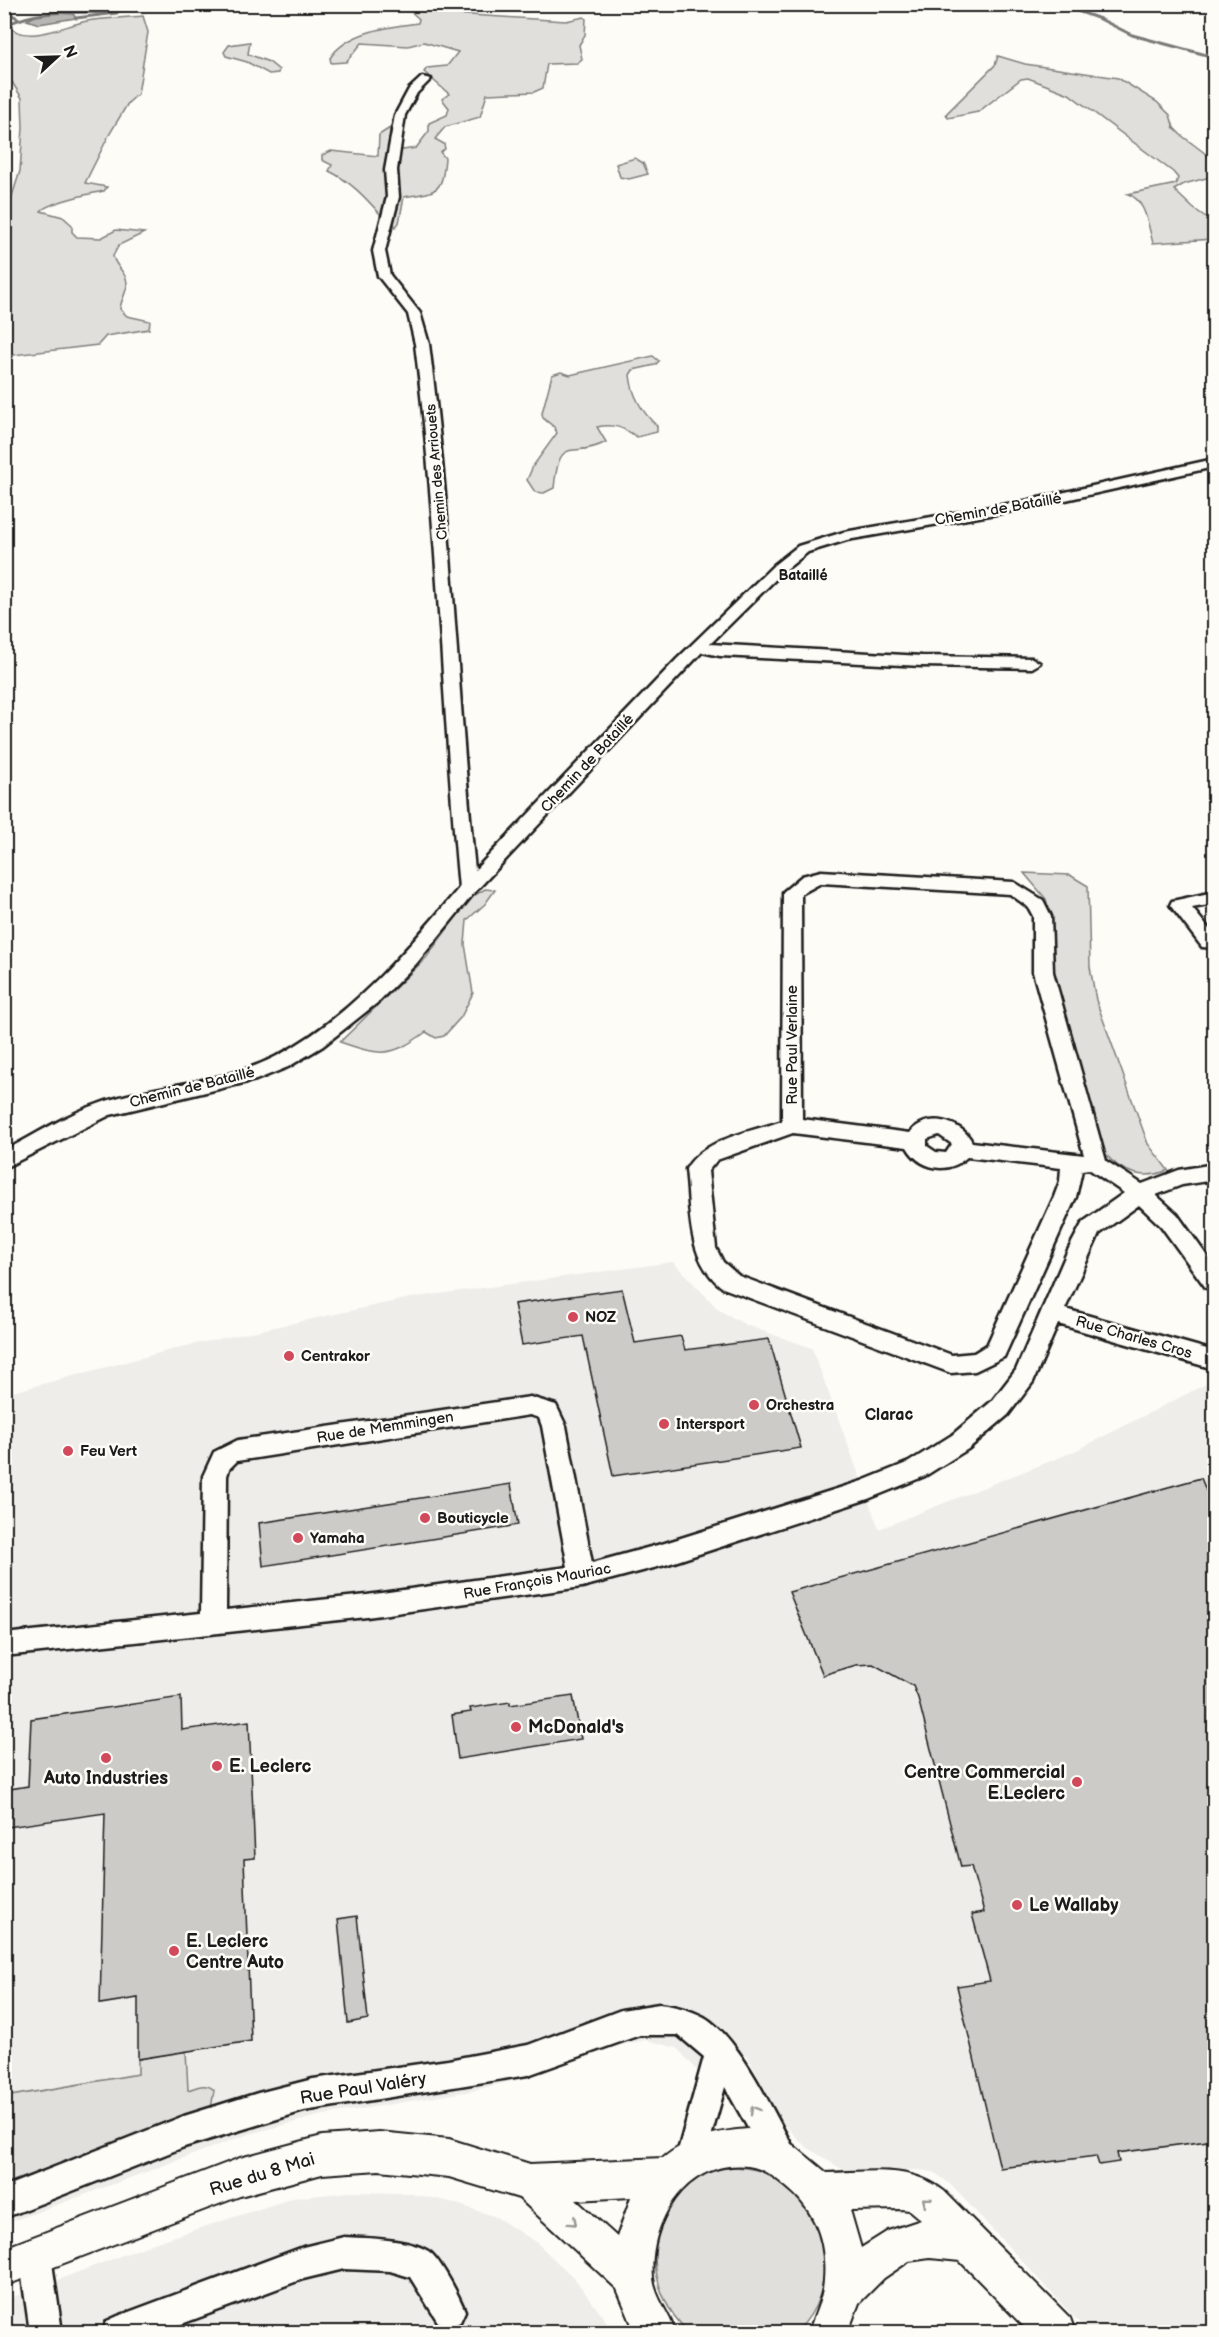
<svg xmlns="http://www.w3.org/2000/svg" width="1219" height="2337" font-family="'Balsamiq Sans',sans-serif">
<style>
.built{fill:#eeede9}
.green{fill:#e0dfdb;stroke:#7e7e7c;stroke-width:1.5}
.water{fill:#b7b6b2;stroke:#797876;stroke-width:1.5}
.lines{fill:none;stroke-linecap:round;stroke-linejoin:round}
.stream{stroke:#797876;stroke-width:3}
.building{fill:#cccbc8;stroke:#1c1c1c;stroke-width:1.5}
.minor-casing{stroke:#1c1c1c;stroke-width:5}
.tertiary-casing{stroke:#1c1c1c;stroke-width:4}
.minor{fill:#fdfcf7;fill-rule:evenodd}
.tertiary{fill:#fdfcf7;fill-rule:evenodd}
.oneway{stroke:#989794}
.poi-dot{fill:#d1495b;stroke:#fdfcf7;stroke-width:2}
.labels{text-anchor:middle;stroke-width:5;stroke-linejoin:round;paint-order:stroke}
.far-street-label{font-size:14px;fill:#1c1c1c;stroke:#fdfcf7}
.far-neighbourhood-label{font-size:14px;font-weight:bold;fill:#1c1c1c;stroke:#fdfcf7}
.street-label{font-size:15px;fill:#1c1c1c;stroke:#fdfcf7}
.poi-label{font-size:15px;font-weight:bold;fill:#1c1c1c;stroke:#fdfcf7;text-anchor:start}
.neighbourhood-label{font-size:16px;font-weight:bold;fill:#1c1c1c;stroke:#fdfcf7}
.near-poi-label{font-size:18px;font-weight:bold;fill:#1c1c1c;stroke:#fdfcf7;text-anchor:start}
.near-street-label{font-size:18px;fill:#1c1c1c;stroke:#fdfcf7}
</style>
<rect width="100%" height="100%" fill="#fdfcf7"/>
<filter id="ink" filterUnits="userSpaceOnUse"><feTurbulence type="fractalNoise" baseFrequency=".0167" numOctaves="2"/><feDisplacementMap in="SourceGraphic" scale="12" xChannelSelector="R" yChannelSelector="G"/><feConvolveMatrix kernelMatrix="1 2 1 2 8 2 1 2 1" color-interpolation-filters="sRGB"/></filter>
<g filter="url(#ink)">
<g class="built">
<path d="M673 1262 719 1310 746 1325 812 1348 879 1529 1073 1452 1214 1380V2332H1088L950 2184 934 2172 918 2170 848 2173 805 2146 781 2121 747 2055 696 2069 677 2048 646 2040 617 2046 539 2074 471 2091 318 2116 246 2135 5 2224V2184L161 2127 187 2090 186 2052 138 2074 5 2097V1394L182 1347 410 1298Z"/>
<path d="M349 2192 406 2193 451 2202 496 2217 536 2242 575 2279 614 2332H5V2300L157 2242 293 2198Z"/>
</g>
<g class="green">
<path d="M404 5H464L449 7 448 12 454 14 566 21 584 17 586 19 585 35 579 45 582 59 577 63 547 64 543 88 534 92 487 94 480 117 445 127 435 139 444 144 445 149 440 152 445 158C442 194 438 191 404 197L399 223 395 227 392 217 380 214C365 197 350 181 329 171L332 165 322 160V155L331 151 378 156 379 135 390 128 389 145 403 150 416 148 429 131V123L447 115 449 108 442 99 449 94 424 72 427 68 447 66 458 52 424 42 408 46 362 43 346 62 331 63 330 58C348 31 389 27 418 23L419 19Z"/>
<path d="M143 16 148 32 138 94 128 103 109 135 85 183 107 187 104 191C92 193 47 203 41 211L63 217 72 225V232L77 237 101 238 116 230 144 233 119 245 113 256C115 265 121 268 125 276 131 287 121 298 120 309L127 316 150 321 149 329 106 336 98 345 5 356V218L20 171 23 128 22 98 5 71V23C25 47 62 26 87 21 105 18 125 18 143 16Z"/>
<path d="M250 42 248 54 269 62 279 70 278 73 269 74 247 62 226 56 224 52 229 45Z"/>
<path d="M998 56 1025 64 1118 78 1157 102 1170 115 1174 128 1181 135 1214 160V176L1184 184 1174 190 1193 208 1214 223V239L1153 243C1148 226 1146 200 1128 194L1176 184 1178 178 1173 172 1069 94 1028 78 1021 79 978 112 948 118 946 114 995 65Z"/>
<path d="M635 158 643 163 648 174 629 179 620 177 616 164Z"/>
<path d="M653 356 659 361 655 365 633 370 630 375C632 396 642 412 657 426V432L637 437C624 428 614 423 597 427L606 442C571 461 560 431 554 488L544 493 535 492 527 480 533 466 557 433 554 427 543 418 542 413 552 375 561 372 570 375Z"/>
<path d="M1024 873 1070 875 1088 886 1090 967 1096 1000 1148 1144 1168 1170C1144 1181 1120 1173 1104 1152L1051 973V918L1046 899Z"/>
<path d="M485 889 495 890 485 904 467 920 465 944 473 993 461 1017 444 1036 436 1038 426 1032C390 1058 381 1056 340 1042L426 958 470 898Z"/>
<path d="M186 2051 188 2090C197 2087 206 2082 214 2090L211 2109 5 2184V2097L138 2074V2059Z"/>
<path d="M735 2167C749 2168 763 2170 775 2177 828 2209 843 2289 796 2332H689C643 2292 642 2212 696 2178 708 2170 722 2168 735 2167Z"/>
</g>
<path class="water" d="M56 13 73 14 76 18 39 24 27 20 37 15Z"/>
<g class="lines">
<g class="stream">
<path d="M1058 4 1100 19 1132 35 1214 57"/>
<path d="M4 10 19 19"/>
<path d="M76 18 117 13"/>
<path d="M8 24C57 2 100 21 143 5"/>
</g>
</g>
<g class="building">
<path d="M622 1289 635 1343 681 1336 685 1350 769 1339 801 1448 613 1476 583 1336 522 1345 514 1304Z"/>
<path d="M1201 1478 1215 1513V2140L1117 2153 1119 2162 1099 2165 1096 2156 1000 2168 957 1986 990 1981 972 1914 984 1912 971 1866 961 1867 918 1698 913 1686 873 1664 856 1665 823 1675 789 1592Z"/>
<path d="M511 1484 518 1525 263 1566 259 1523Z"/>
<path d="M573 1696 581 1739 458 1759 452 1715 471 1712 470 1708 510 1702V1705Z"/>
<path d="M181 1697 182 1730 249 1721 255 1858 244 1859 251 2041 138 2059V1998L100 2004 105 1813 8 1827 10 1789 28 1786 31 1719Z"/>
<path d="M357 1916 368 2019 348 2023 338 1919Z"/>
</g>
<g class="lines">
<defs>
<g id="minor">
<path d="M422 77 431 79 417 93 405 115 397 170 399 197 385 251 390 275 420 313 429 344C452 519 457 695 475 870L677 659 774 565 798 546 844 532 1025 501 1214 459V467L1025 509 847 540 808 552 784 571 710 644 922 656 1032 658 1040 663 1032 668 922 666 720 656 702 652 474 893 416 964 377 1003 323 1046 288 1067 256 1080 110 1115 4 1168V1151C35 1135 65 1115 98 1104 155 1083 220 1085 275 1057 350 1018 405 952 459 888 442 707 438 525 415 344L408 314 378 276 373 251 387 197 385 170 395 115 409 89Z"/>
<path d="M821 871 1014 882 1043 900 1051 916 1053 972 1106 1161 1142 1184 1179 1170 1214 1164V1180L1182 1185 1156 1195 1177 1214 1214 1266V1290L1206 1288 1161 1226 1139 1205 1099 1234 1065 1309 1214 1351V1369L1058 1324 1033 1382 1008 1415 968 1449 925 1476 868 1499 665 1565 582 1587 367 1617 4 1656V1634L201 1613 203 1476 214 1452 238 1440 530 1397 556 1405 566 1426 592 1563 665 1543 862 1481 909 1462 952 1435 992 1401 1016 1370 1067 1252 1083 1222 1124 1193 1089 1169 1082 1170 1076 1197 1004 1357 975 1371 951 1373 723 1288C686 1260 691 1211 686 1169 703 1139 751 1132 782 1121L783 892 802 876ZM821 883 1010 894 1028 907 1033 916V972L1084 1155 972 1142C962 1121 926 1111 910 1133L802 1119 801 894ZM793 1133 907 1147C920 1170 948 1175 967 1157L1061 1168 1060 1181 1054 1197 987 1345 974 1353 952 1355 739 1276 723 1262 716 1248 708 1171 717 1160ZM939 1135 952 1144 946 1153 936 1152 927 1146V1139ZM530 1415 539 1418 542 1426 568 1567 367 1595 226 1610 227 1476 229 1469 237 1461Z"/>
<path d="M1214 892V904L1192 908 1214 935V948L1202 947 1170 905 1172 901Z"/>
<path d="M659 2004C675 2006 689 2009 704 2017 740 2038 773 2112 794 2149L798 2160 794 2171 783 2175 772 2171 725 2087 702 2169 691 2173 680 2169 676 2158 704 2057 678 2035H640L528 2075 304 2111 184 2147 4 2218V2187L184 2116 258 2093 313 2079 448 2060 528 2045 621 2010Z"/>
<path d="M344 2237C365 2238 416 2239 432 2254 443 2265 459 2296 465 2311L460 2322 449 2327 438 2322 410 2277 390 2271 344 2269 303 2279 160 2332H102L107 2321 118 2316 303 2247Z"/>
<path d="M35 2240 46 2245 51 2256 62 2332H30L19 2256 24 2245Z"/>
</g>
<path id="tertiary" d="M748 2129 793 2145 827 2173C868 2172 910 2164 944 2191L1070 2318 1075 2332H1029L960 2261 930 2258 909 2261 884 2278 859 2303 848 2332H809C814 2315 823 2299 824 2280 827 2241 815 2209 784 2185 773 2176 762 2168 748 2166 685 2159 648 2223 653 2278 655 2298 670 2314 675 2332H635L617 2289 519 2198 449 2177 379 2170 322 2174 240 2196 4 2286V2248L240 2158 322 2136 379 2132 449 2139 530 2164 663 2158C688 2138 717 2131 748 2129ZM631 2197 617 2237 576 2200ZM901 2209 909 2210 921 2220 888 2231 861 2248 850 2210Z"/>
</defs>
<use href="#minor" class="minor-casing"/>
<use href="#tertiary" class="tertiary-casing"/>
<use href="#minor" class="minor"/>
<use href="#tertiary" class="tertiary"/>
</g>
<defs><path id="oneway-chevron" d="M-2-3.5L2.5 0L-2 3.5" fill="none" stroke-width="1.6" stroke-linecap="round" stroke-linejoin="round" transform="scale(1.5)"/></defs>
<g class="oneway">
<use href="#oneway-chevron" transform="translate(754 2110) rotate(-120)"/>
<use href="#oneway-chevron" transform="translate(926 2201) rotate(-140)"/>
<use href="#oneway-chevron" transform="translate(573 2222) rotate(42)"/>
</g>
</g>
<g class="poi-dot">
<circle cx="573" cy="1317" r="6"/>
<circle cx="289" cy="1356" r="6"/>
<circle cx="754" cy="1405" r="6"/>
<circle cx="664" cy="1424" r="6"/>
<circle cx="68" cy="1451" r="6"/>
<circle cx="425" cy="1518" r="6"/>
<circle cx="298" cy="1538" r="6"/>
<circle cx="516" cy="1727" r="6"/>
<circle cx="106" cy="1758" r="6"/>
<circle cx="217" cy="1766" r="6"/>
<circle cx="1077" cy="1782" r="6"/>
<circle cx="1017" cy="1905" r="6"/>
<circle cx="174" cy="1951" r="6"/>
</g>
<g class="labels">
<g class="far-street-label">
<text transform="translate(436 472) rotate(-95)" y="5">Chemin des Arriouets</text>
</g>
<g class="far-neighbourhood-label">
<text x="803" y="580">Bataillé</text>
</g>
<g class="street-label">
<text transform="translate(998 509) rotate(-10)" y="5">Chemin de Bataillé</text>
<text transform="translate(587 763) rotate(-47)" y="5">Chemin de Bataillé</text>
<text transform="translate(792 1045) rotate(-90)" y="5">Rue Paul Verlaine</text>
<text transform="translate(192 1087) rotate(-14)" y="5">Chemin de Bataillé</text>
<text transform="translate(1134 1337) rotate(16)" y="5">Rue Charles Cros</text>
<text transform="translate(385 1427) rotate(-9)" y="5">Rue de Memmingen</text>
<text transform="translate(537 1581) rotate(-10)" y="5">Rue François Mauriac</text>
</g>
<g class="poi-label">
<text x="585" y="1322">NOZ</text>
<text x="301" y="1361">Centrakor</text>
<text x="766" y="1410">Orchestra</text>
<text x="676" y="1429">Intersport</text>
<text x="80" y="1456">Feu Vert</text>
<text x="437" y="1523">Bouticycle</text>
<text x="310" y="1543">Yamaha</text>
</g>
<g class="neighbourhood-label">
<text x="889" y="1420">Clarac</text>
</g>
<g class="near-poi-label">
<text x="528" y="1733">McDonald's</text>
<text x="229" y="1772">E. Leclerc</text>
<text x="1065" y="1778" text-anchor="end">Centre Commercial<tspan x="1065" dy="21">E.Leclerc</tspan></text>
<text x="106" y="1784" text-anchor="middle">Auto Industries</text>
<text x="1029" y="1911">Le Wallaby</text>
<text x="186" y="1947">E. Leclerc<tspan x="186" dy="21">Centre Auto</tspan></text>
</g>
<g class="near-street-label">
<text transform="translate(363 2088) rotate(-9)" y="6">Rue Paul Valéry</text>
<text transform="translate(262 2174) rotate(-17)" y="6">Rue du 8 Mai</text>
</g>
</g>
<rect width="1219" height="2337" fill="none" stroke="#fdfcf7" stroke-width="24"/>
<rect x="12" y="12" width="1195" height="2313" fill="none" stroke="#1c1c1c" stroke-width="2" filter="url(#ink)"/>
<g transform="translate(57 57) rotate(68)" stroke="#fdfcf7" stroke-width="4.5" paint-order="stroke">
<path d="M0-4.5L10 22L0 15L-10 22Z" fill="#1c1c1c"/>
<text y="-9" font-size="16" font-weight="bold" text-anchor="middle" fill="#1c1c1c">N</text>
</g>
</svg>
